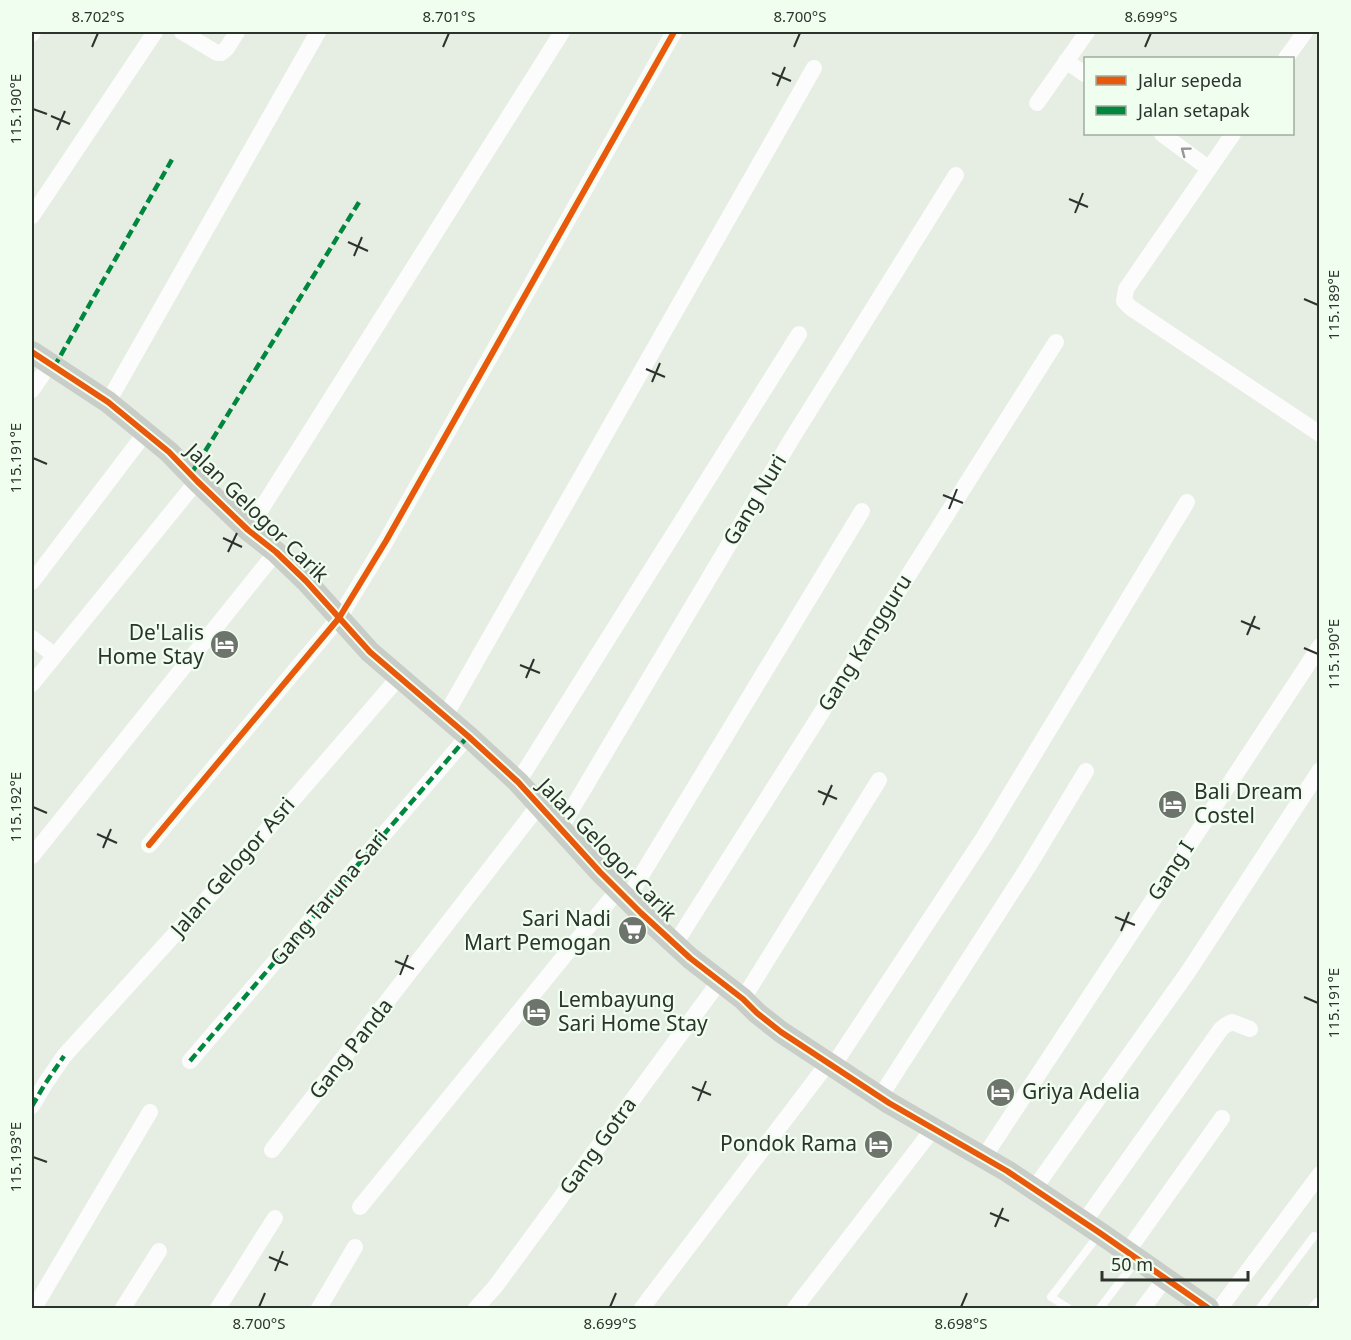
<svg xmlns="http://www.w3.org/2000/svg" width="1351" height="1340" font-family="'Noto Sans',sans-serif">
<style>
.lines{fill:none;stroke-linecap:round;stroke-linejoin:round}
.lane{stroke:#fbfcfb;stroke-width:8}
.street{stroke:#fbfcfb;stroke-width:16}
.secondary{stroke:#c8cdc7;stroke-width:22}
.quiet{stroke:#00873e;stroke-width:4.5;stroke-dasharray:9 4.5;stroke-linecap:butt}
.cycleway-casing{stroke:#effeee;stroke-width:10}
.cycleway{stroke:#e8590c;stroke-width:6}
.oneway{stroke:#949794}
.ticks{fill:none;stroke:#2c322c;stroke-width:2}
.labels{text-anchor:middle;stroke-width:4.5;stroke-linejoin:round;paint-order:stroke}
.street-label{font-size:21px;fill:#2c322c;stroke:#effeee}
.poi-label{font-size:21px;fill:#2c322c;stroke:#effeee;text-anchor:end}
.neatline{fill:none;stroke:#2c322c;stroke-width:2}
.ticks-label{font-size:15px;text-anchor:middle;fill:#2c322c}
</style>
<rect width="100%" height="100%" fill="#e6eee4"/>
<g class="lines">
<g class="lane">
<path d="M1068 1308 1051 1297 1100 1233"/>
<path d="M1100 1308 1136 1261"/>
<path d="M1260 1308 1314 1236"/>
</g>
<g class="street">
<path d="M182 32 217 53H221L227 48 237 32"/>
<path d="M32 34 33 32"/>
<path d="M1286 58 1305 32"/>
<path d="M1066 61 1086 75"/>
<path d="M1037 103 1087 32"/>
<path d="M1162 134 1208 168"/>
<path d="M1233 134 1126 289 1124 301 1131 308 1320 434"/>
<path d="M32 216 155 32"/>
<path d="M32 390 50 364"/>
<path d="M108 402 318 32"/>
<path d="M248 530 562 32"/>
<path d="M32 582 146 432"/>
<path d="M32 638 54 655"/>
<path d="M32 684 197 481"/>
<path d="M445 716 814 68"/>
<path d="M518 782 799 334"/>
<path d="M560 829 791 440 956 175"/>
<path d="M149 845 339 618 386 541 674 32"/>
<path d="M32 856 276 552"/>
<path d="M627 899 862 511"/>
<path d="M675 944 1056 342"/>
<path d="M743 999 879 780"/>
<path d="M190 1061 468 736"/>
<path d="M833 1066 984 837 1187 502"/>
<path d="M880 1097 1028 867 1086 771"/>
<path d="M32 1106 45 1084 64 1056 214 891 400 676"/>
<path d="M272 1150 539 805"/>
<path d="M984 1157 1320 646"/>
<path d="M1034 1189 1188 972 1320 770"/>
<path d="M360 1207 618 890"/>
<path d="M1084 1222 1221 1029 1226 1025 1232 1022 1250 1029"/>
<path d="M1127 1252 1222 1118"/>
<path d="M34 1308 150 1112"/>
<path d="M123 1308 159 1251"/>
<path d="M218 1308 275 1218"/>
<path d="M319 1308 355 1247"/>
<path d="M476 1308 495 1287 719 982"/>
<path d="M642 1308 828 1063"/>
<path d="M795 1308 933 1129"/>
<path d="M1143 1308 1165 1279"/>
<path d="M1220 1308 1320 1174"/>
<path d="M1317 1308 1320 1305"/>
</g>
<path class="secondary" d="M32 352 108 402 169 452 197 481 248 530 276 552 306 581 370 652 468 736 518 782 600 872 641 913 690 958 743 999 757 1013 781 1032 889 1103 1007 1171 1100 1233 1208 1308"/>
<g class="quiet">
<path d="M54 367 174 156"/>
<path d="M191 474 361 199"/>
<path d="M190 1061 468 736"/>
<path d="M32 1106 45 1084 64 1056"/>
</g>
<defs>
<g id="cycleway">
<path d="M32 352 108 402 169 452 197 481 248 530 276 552 306 581 370 652 468 736 518 782 600 872 641 913 690 958 743 999 757 1013 781 1032 889 1103 1007 1171 1100 1233 1208 1308"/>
<path d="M149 845 339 618 386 541 674 32"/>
</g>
</defs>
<use href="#cycleway" class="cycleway-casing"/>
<use href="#cycleway" class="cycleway"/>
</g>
<defs><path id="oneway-chevron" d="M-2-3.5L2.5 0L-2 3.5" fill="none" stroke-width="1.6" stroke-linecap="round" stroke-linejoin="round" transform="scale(1.5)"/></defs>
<use class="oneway" href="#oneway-chevron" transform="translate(1185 151) rotate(-143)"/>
<path class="ticks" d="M92 47 98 33M443 47 449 33M794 47 800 33M1145 47 1151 33M772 73 791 81M777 86 785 67M33 109 47 114M51 116 70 124M57 130 65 111M1069 199 1088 207M1075 213 1083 193M348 242 368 251M354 256 362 237M1304 299 1318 305M646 369 665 377M652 382 660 363M33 458 47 464M943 495 963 503M949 509 957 489M223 538 242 547M228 552 237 533M1241 621 1260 629M1247 635 1255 616M1304 648 1318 654M520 665 540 673M526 678 534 659M818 791 837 799M823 805 832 785M33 807 47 813M97 834 117 843M103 848 111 829M1115 917 1135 925M1121 931 1129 912M395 961 414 969M400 975 408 955M1304 997 1318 1003M692 1087 711 1095M698 1101 706 1081M33 1157 47 1162M990 1213 1009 1221M995 1227 1003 1208M269 1257 288 1265M275 1271 283 1251M259 1307 265 1293M610 1307 616 1293M961 1307 967 1293"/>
<defs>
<symbol id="hotel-disc" viewBox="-11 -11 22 22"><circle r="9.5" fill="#6d746c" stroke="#effeee"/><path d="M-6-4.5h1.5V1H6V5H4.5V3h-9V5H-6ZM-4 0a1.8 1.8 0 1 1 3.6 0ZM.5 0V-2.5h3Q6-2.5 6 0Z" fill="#fff"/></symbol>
<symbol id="supermarket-disc" viewBox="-11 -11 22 22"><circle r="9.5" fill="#6d746c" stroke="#effeee"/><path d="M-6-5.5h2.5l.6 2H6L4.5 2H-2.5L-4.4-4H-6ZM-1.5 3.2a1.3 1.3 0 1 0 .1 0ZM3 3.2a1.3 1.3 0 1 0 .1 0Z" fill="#fff"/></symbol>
</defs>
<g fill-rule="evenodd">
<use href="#hotel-disc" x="208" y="628" width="33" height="33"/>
<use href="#hotel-disc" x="1156" y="788" width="33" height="33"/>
<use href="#supermarket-disc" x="616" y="914" width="33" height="33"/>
<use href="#hotel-disc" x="520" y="996" width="33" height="33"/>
<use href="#hotel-disc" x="984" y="1076" width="33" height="33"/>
<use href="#hotel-disc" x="862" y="1128" width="33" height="33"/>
</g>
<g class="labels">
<g class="street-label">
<text transform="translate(755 500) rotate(-59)" y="7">Gang Nuri</text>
<text transform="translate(257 513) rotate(44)" y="7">Jalan Gelogor Carik</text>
<text transform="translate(865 643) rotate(-58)" y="7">Gang Kangguru</text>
<text transform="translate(607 850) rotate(46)" y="7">Jalan Gelogor Carik</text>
<text transform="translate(233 867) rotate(-49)" y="7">Jalan Gelogor Asri</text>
<text transform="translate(1171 871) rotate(-57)" y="7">Gang I</text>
<text transform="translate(329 898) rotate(-50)" y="7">Gang Taruna Sari</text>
<text transform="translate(351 1049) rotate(-52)" y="7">Gang Panda</text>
<text transform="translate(598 1146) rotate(-54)" y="7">Gang Gotra</text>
</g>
<g class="poi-label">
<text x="204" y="640">De'Lalis<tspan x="204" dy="24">Home Stay</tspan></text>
<text x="1194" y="799" text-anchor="start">Bali Dream<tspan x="1194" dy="24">Costel</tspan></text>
<text x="611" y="926">Sari Nadi<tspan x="611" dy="24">Mart Pemogan</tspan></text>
<text x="558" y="1007" text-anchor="start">Lembayung<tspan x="558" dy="24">Sari Home Stay</tspan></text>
<text x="1022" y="1099" text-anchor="start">Griya Adelia</text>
<text x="857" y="1151">Pondok Rama</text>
</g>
</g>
<rect width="1351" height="1340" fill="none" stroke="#effeee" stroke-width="66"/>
<rect x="1084" y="57" width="210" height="78" fill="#effeee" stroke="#a1aca0" stroke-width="1.5"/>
<rect x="1096" y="76" width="30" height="9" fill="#e8590c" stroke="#a1aca0" stroke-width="1.5"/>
<text x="1138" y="87" font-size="18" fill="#2c322c">Jalur sepeda</text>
<rect x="1096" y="106" width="30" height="9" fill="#00873e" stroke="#a1aca0" stroke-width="1.5"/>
<text x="1138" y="117" font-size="18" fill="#2c322c">Jalan setapak</text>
<path d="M1102 1271v9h146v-9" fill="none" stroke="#2c322c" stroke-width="3"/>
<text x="1111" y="1271" font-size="18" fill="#2c322c" stroke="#effeee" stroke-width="4.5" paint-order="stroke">50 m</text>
<rect x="33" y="33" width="1285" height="1274" class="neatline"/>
<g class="ticks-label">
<text x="98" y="22">8.702°S</text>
<text x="449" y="22">8.701°S</text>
<text x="800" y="22">8.700°S</text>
<text x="1151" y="22">8.699°S</text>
<text transform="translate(16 109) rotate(-90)" y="5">115.190°E</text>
<text transform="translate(1334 305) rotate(-90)" y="5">115.189°E</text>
<text transform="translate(16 458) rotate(-90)" y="5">115.191°E</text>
<text transform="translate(1334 654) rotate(-90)" y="5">115.190°E</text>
<text transform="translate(16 807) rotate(-90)" y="5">115.192°E</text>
<text transform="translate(1334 1003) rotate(-90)" y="5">115.191°E</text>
<text transform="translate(16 1157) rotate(-90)" y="5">115.193°E</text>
<text x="259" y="1329">8.700°S</text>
<text x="610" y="1329">8.699°S</text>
<text x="961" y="1329">8.698°S</text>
</g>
</svg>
